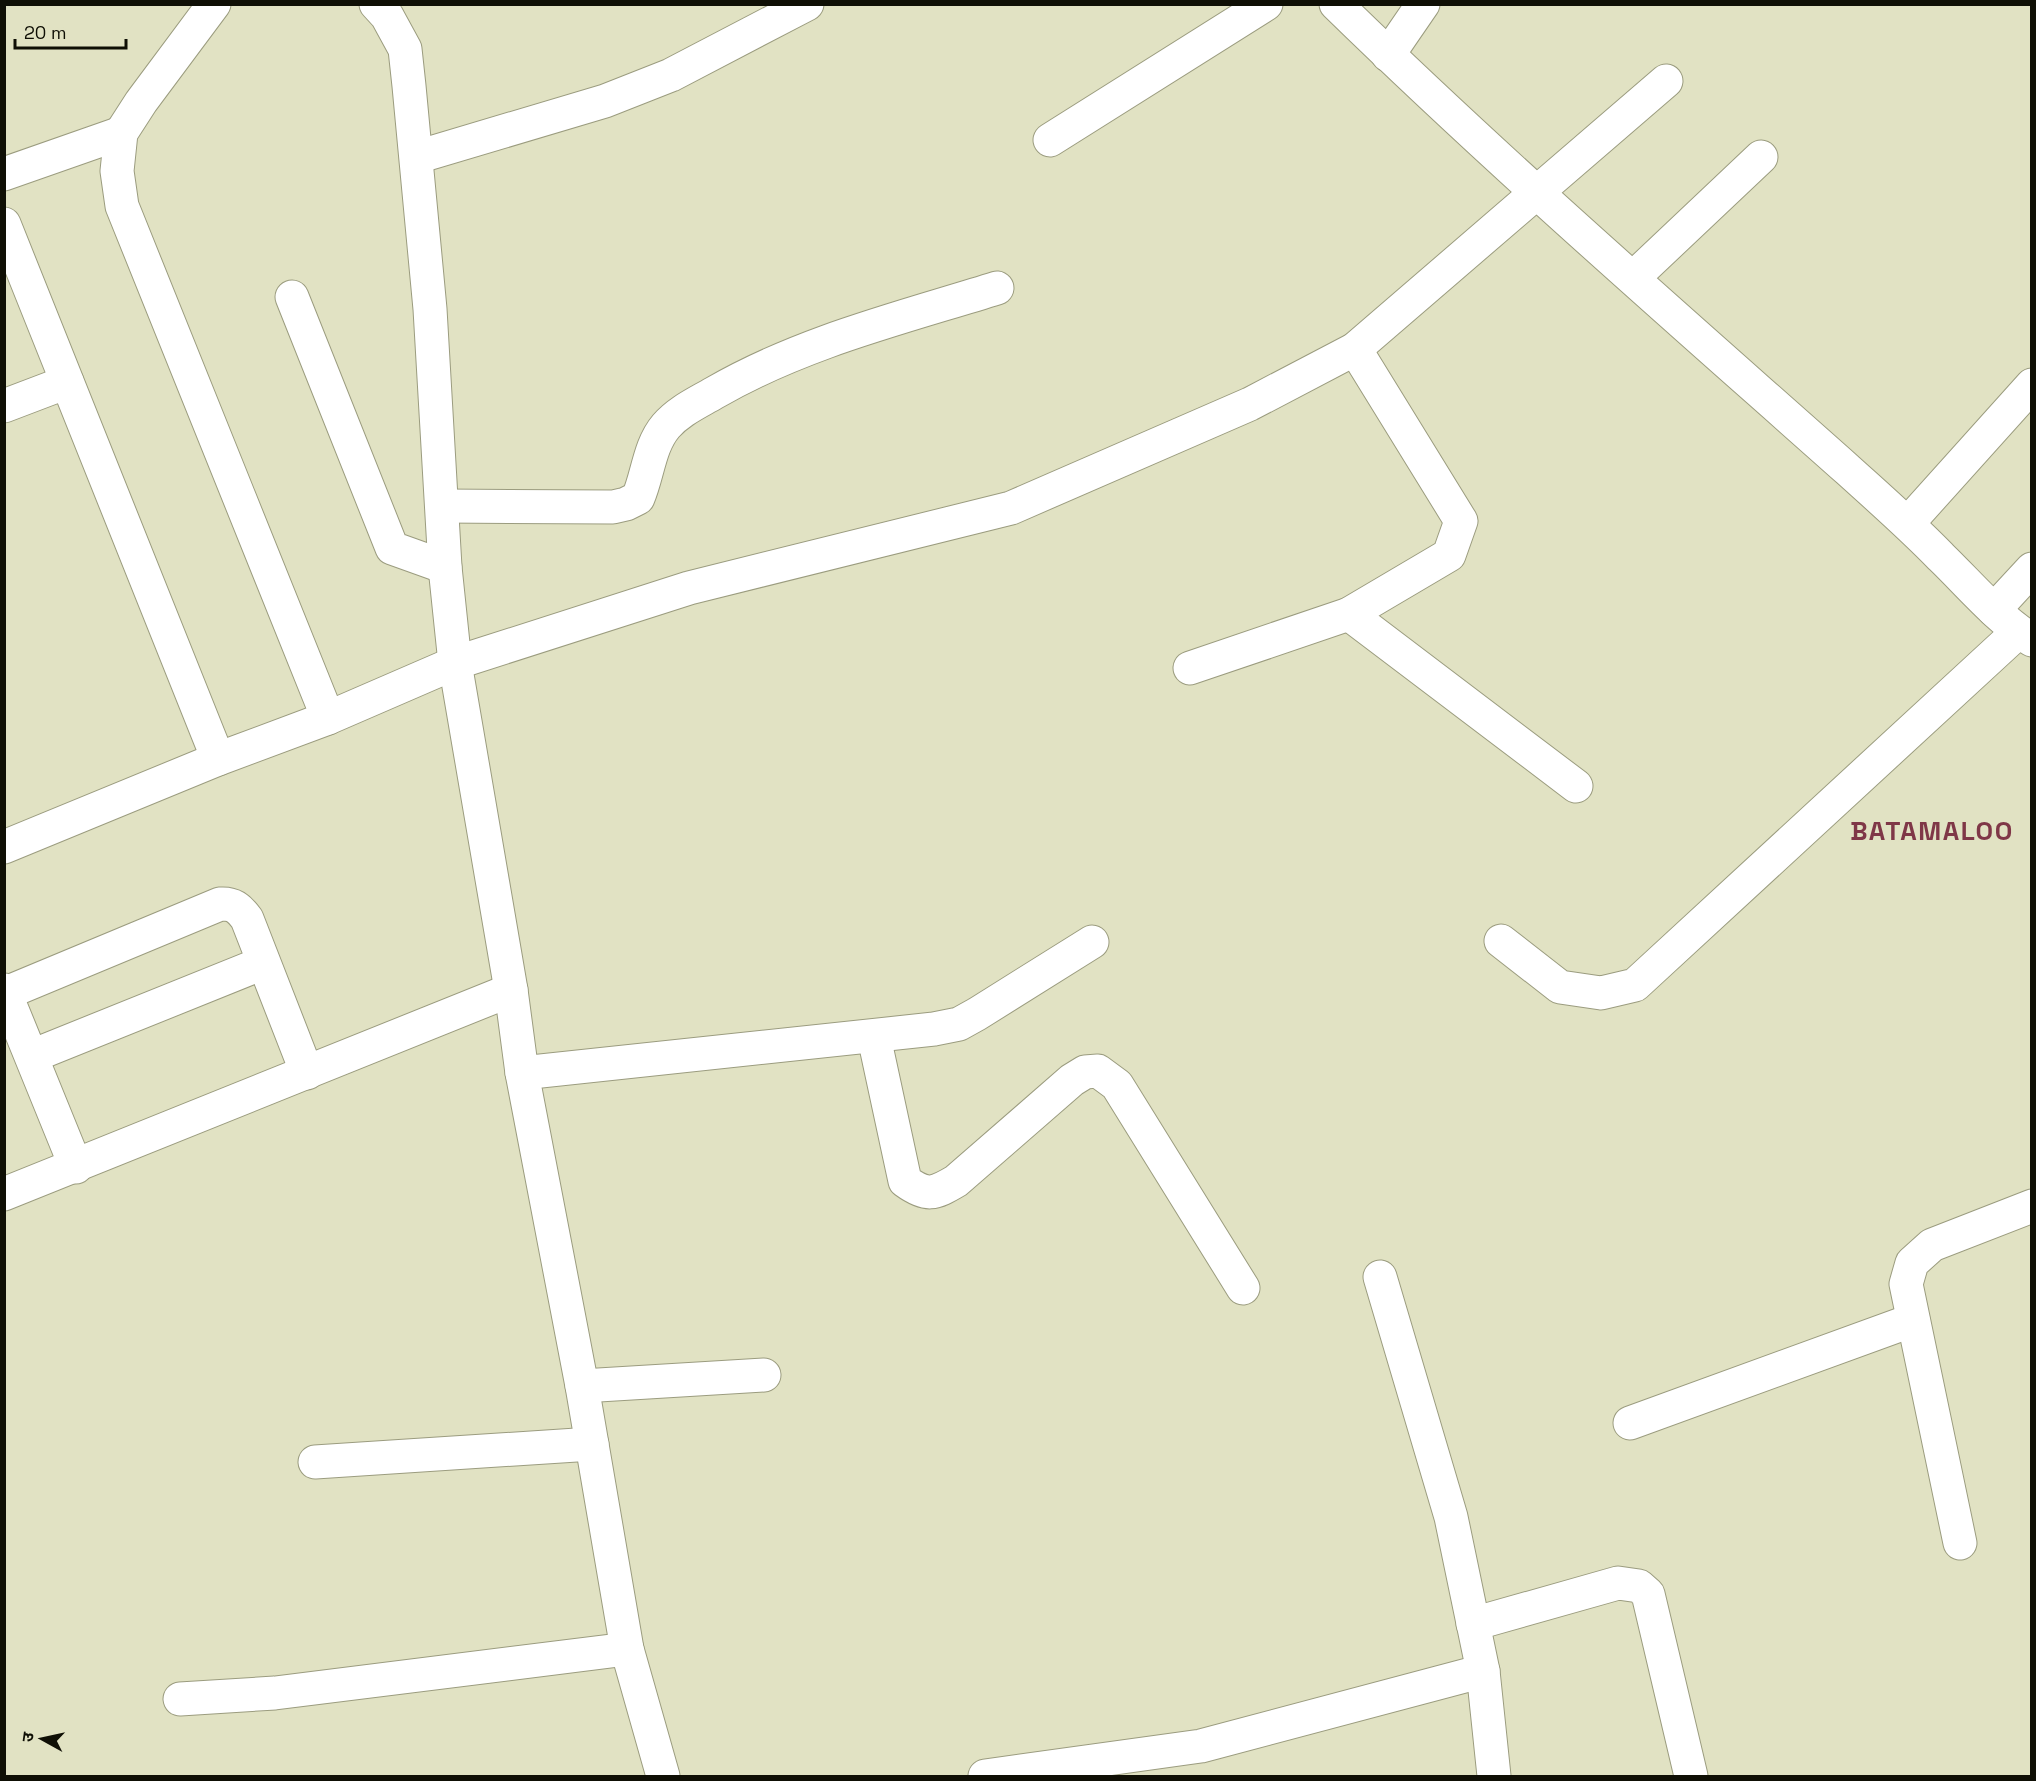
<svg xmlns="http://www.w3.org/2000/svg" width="2036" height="1781" font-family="'Space Grotesk','Noto Sans Devanagari',sans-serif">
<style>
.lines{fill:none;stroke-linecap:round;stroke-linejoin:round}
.minor-casing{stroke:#9b9c7f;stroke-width:35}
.minor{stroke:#fff;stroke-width:33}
.labels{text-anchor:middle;stroke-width:4.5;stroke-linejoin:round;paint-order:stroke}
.district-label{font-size:26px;font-weight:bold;letter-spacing:1.5px;fill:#7f3747;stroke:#e1e2c3}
</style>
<rect width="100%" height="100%" fill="#e1e2c3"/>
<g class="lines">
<defs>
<g id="minor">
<path d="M214 4 141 102 121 133 117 171 122 206 328 718"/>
<path d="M376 4 387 16 405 49 409 86 430 309 445 567 455 663 511 990 522 1073 582 1386 627 1649 663 1776"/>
<path d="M1336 4C1501 165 1676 317 1848 470 1879 498 1911 526 1941 557 1970 585 1997 618 2032 640"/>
<path d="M1388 55 1423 4"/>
<path d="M1050 140 1266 4"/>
<path d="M417 157 605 101 671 75 807 4"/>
<path d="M4 174 121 133"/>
<path d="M4 224 218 759"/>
<path d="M1633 278 1761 157"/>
<path d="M292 297 392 548 445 567"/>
<path d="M4 406 67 382"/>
<path d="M443 506 613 507 626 504 638 498C648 475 649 446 666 426 679 411 697 403 714 393 802 342 901 318 997 288"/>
<path d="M1908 523 2032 385"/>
<path d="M1994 610 2032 569"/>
<path d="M1349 614 1576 786"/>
<path d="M1190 668 1349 614 1449 555 1461 521 1355 349"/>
<path d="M4 847 218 759 328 718 455 663 689 588 1011 508 1250 404 1355 349 1666 81"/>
<path d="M1501 941 1560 987 1601 993 1635 985 2018 632"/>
<path d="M4 990 76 1167"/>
<path d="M6 993 220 904C233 903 239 908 247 919L307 1073"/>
<path d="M874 1037 905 1181C927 1197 934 1194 956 1181L1072 1080 1085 1072 1098 1071 1117 1085 1243 1288"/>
<path d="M32 1056 263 963"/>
<path d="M522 1073 934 1029 959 1024 977 1014 1092 942"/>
<path d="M4 1194 511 990"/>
<path d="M1380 1277 1451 1517 1483 1671 1494 1776"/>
<path d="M582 1386 764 1375"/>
<path d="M1630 1423 1913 1320"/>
<path d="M315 1462 592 1444"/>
<path d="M1960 1543 1906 1284 1912 1263 1932 1245 2032 1206"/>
<path d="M1473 1624 1618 1583 1639 1586 1648 1594 1691 1776"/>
<path d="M180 1699 275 1693 627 1649"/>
<path d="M985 1776 1201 1746 1483 1671"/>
</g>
</defs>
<use href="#minor" class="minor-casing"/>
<use href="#minor" class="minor"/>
</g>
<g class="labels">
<g class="district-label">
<text x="1932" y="840">BATAMALOO</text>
</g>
</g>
<rect width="2036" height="1781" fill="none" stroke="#0f0f05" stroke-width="12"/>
<g transform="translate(42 1739) rotate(278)" stroke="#e1e2c3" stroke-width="4.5" paint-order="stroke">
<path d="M0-4.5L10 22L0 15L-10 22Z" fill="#0f0f05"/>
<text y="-9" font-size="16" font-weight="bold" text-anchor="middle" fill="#0f0f05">उ</text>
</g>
<path d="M15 39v9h111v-9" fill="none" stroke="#0f0f05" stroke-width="3"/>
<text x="24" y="39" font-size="18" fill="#0f0f05" stroke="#e1e2c3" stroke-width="4.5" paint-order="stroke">20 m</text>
</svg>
